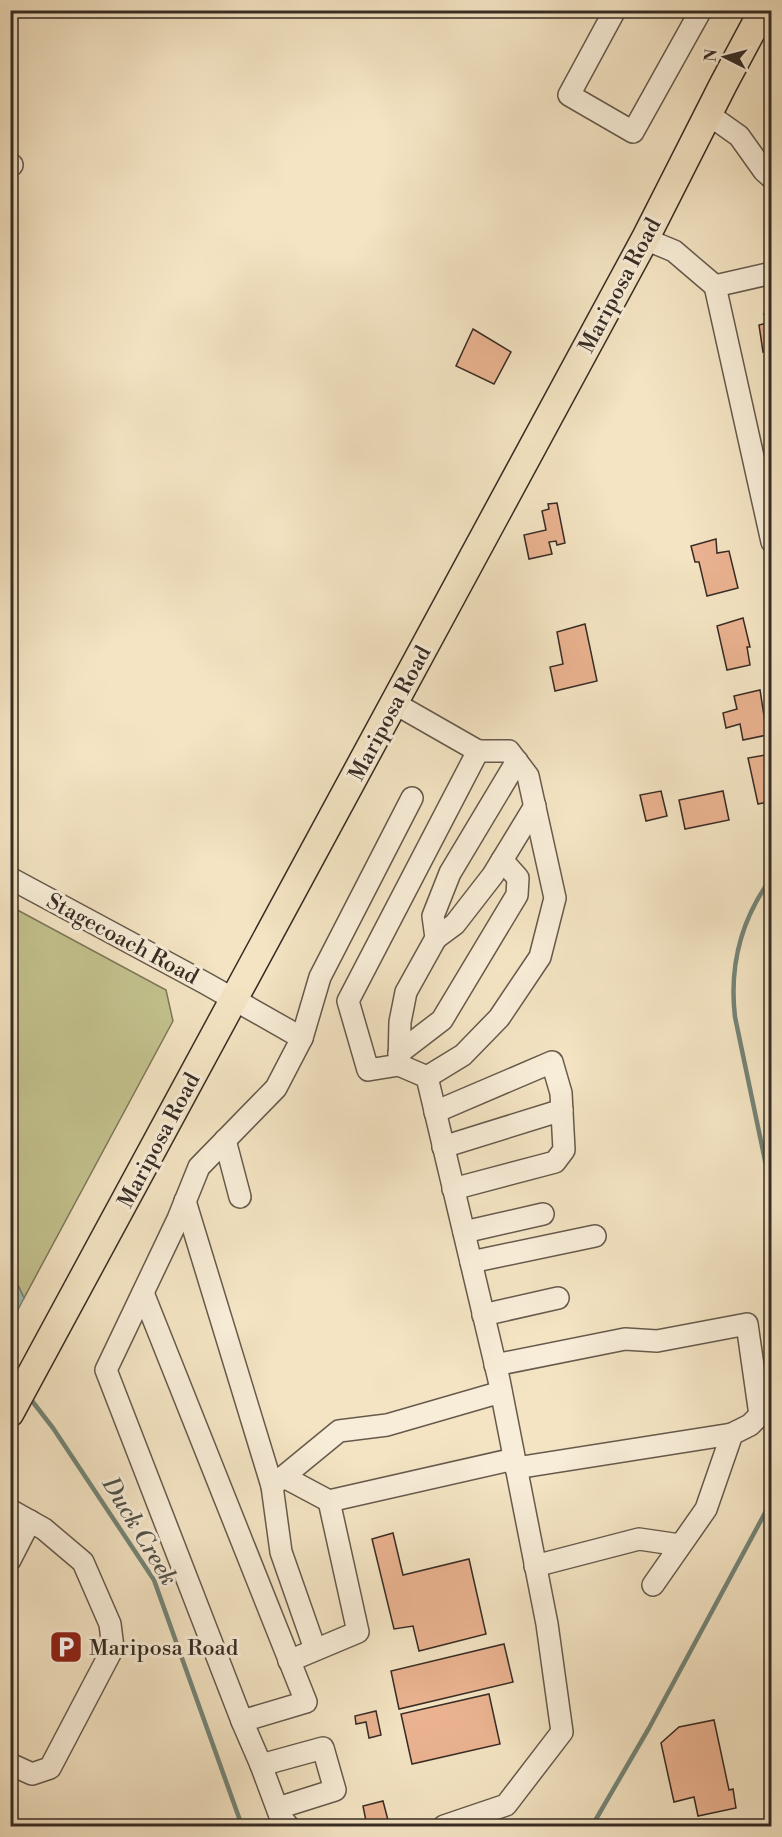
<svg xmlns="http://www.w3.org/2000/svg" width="782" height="1837" font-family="'Libre Bodoni',serif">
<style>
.green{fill:#c3c28e;stroke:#7d775a;stroke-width:1.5}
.water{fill:#9dbfae;stroke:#748477;stroke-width:1.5}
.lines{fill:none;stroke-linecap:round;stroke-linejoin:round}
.stream{stroke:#748477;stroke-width:4.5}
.building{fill:#ebb391;stroke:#372c25;stroke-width:1.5}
.minor-casing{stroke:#665a4c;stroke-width:24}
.major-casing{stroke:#372c25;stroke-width:30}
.minor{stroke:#f8edd8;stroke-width:21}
.major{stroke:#f4e4c3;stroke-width:27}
.labels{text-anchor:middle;stroke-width:6;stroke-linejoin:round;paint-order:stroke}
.street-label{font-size:22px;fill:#372c25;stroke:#f8edd8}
.poi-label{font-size:22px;fill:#372c25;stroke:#f8edd8;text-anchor:start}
.water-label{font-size:24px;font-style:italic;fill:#505147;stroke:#f8edd8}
</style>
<rect width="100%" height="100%" fill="#f4e4c3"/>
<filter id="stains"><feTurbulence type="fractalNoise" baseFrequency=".00333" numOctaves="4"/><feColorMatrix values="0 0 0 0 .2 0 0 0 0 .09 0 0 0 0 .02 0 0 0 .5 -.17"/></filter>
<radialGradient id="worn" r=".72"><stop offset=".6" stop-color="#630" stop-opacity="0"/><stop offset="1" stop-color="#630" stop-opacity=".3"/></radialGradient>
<path class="green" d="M10 906 166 990 173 1021 24 1298 15 1279 10 1243Z"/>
<path class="water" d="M11 1243 15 1279 24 1298 11 1323Z"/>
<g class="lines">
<g class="stream">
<path d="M772 877C741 919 729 966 735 1017L772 1194"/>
<path d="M29 1397 53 1428 154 1580 242 1826"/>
<path d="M592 1826 649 1728 772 1500"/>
</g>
</g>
<g class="building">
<path d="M10 244 15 283 10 284Z"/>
<path d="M772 313V350L763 352 759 325 767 323 764 314Z"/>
<path d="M473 329 511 352 494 384 456 366Z"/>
<path d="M557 503 565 543 557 545 556 541 549 542 552 554 529 559 524 535 546 530 542 511 549 509 548 504Z"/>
<path d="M716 539 717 553 729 551 738 588 707 596 699 562H695L691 546Z"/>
<path d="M743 618 750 647H747L750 665 727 670 717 626Z"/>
<path d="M585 624 597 681 555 691 550 667 563 664 557 632Z"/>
<path d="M760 690 767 735 743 740 740 724 726 728 723 713 737 709 734 696Z"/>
<path d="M772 754V801L758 804 748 758Z"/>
<path d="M661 791 667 816 646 821 640 795Z"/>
<path d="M723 791 729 820 685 829 679 800Z"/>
<path d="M393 1533 403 1575 469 1559 486 1634 419 1651 413 1626 394 1629 372 1539Z"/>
<path d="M504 1644 513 1682 399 1709 391 1671Z"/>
<path d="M489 1694 500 1744 412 1764 401 1714Z"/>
<path d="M376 1711 381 1735 369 1738 366 1722 356 1724 355 1716Z"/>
<path d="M714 1720 729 1790 733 1789 736 1808 698 1816 694 1797 674 1802 661 1743 679 1727Z"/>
<path d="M383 1801 389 1824 382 1826H367L363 1806Z"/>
</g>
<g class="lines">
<defs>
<g id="minor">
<path d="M615 10 569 95 633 132 701 10"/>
<path d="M708 114 739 136 764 171 772 178"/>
<path d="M10 165H12"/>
<path d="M645 239 674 251 715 286 772 542"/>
<path d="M715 286 772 273"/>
<path d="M394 703 478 751 348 1001 368 1070 399 1065 427 1077 499 1380 547 1624 562 1732 506 1805 444 1826"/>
<path d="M10 878 205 983 302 1038 276 1088 199 1167 178 1219 106 1370 242 1721 261 1765 280 1816 288 1826"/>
<path d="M436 938 455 924 493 875 535 806"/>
<path d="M302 1038 320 977 412 798"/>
<path d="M399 1053 442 1020 517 895 518 878 502 860"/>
<path d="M399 1065 400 1022 406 992 436 938 433 916 450 873 517 761"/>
<path d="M427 1077 463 1055 499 1018 540 957 555 898 528 776 509 751H478"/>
<path d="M435 1112 552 1062 561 1093 564 1150 555 1162 453 1189"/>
<path d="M225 1140 240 1197"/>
<path d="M443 1147 562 1110"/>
<path d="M185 1201 272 1486 339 1431 387 1425 501 1392"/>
<path d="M464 1232 543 1214"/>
<path d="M471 1262 595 1236"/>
<path d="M143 1293 306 1702 242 1721"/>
<path d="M483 1315 558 1298"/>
<path d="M495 1365 625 1339 657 1341 747 1324 760 1415 750 1425 732 1434 706 1509 653 1585"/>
<path d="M516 1468 732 1434"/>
<path d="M284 1477 329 1501"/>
<path d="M272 1486 281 1552 315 1649"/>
<path d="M10 1510 44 1529 83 1562 110 1624 113 1648 50 1768 32 1774 10 1764"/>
<path d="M10 1560 30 1521"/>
<path d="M535 1566 639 1539 680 1545"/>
<path d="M289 1661 358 1632 329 1501 514 1459"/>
<path d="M261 1765 323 1748 335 1790 278 1808"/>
</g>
<path id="major" d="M10 1413 645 239 724 83 763 10"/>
</defs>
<use href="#minor" class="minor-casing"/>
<use href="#major" class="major-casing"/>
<use href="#minor" class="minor"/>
<use href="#major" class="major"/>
</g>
<defs>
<symbol id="parking-square" viewBox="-11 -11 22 22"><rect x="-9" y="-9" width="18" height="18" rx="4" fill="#8f2418" stroke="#f8edd8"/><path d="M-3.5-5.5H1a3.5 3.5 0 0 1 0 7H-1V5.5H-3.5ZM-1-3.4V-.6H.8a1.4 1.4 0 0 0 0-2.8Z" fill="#fff"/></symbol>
</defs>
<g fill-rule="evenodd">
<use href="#parking-square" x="47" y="1628" width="38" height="38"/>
</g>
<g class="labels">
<g class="street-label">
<text transform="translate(619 285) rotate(-62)" y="8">Mariposa Road</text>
<text transform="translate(389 713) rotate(-62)" y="8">Mariposa Road</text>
<text transform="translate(123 938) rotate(28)" y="8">Stagecoach Road</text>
<text transform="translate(158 1140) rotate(-62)" y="8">Mariposa Road</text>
</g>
<g class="poi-label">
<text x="89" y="1655">Mariposa Road</text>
</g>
<g class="water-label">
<text transform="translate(140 1531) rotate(59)" y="8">Duck Creek</text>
</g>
</g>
<rect width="782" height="1837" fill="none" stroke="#f4e4c3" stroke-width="36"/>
<rect x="12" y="12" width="758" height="1813" fill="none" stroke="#372c25" stroke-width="3"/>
<rect x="18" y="18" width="746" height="1801" fill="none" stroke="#372c25" stroke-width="1.5"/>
<g transform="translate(725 57) rotate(276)" stroke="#f8edd8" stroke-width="4.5" paint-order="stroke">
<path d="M0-4.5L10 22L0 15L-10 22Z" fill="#372c25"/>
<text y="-9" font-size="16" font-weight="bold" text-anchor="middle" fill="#372c25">N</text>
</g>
<rect width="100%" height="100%" filter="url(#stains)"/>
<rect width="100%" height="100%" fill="url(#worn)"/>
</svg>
